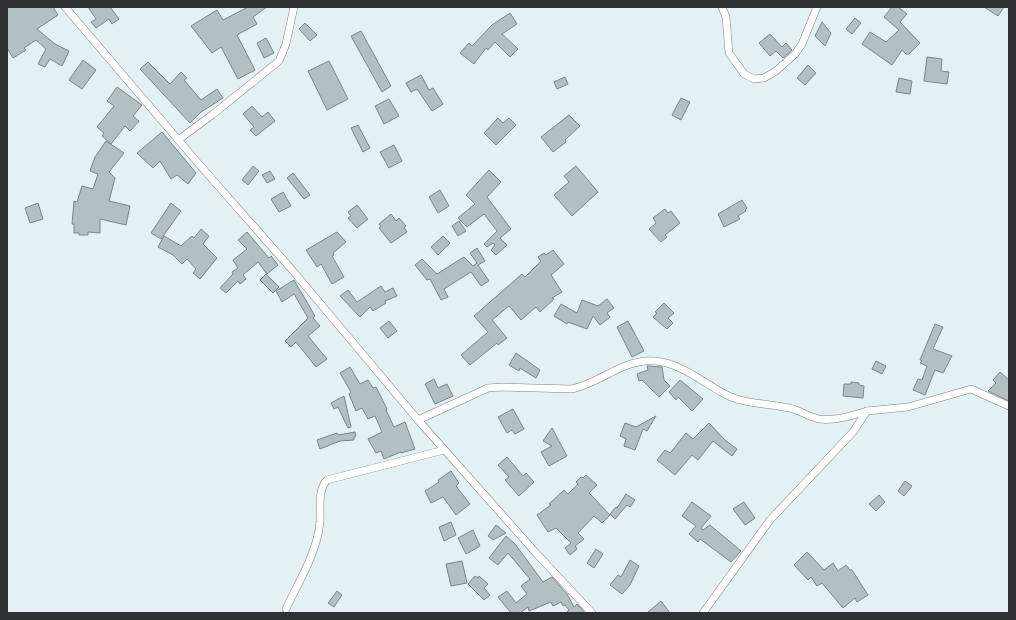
<svg xmlns="http://www.w3.org/2000/svg" width="1016" height="620" font-family="'Fira Sans',sans-serif">
<style>
.building{fill:#b3c0c3;stroke:#7a8689}
.lines{fill:none;stroke-linecap:round;stroke-linejoin:round}
.minor-casing{stroke:#778386;stroke-width:8}
.minor{stroke:#fff;stroke-width:7}
</style>
<rect width="100%" height="100%" fill="#e3f1f4"/>
<g class="building">
<path d="M7 7H53L58 15 37 29 55 44 69 51 62 66 50 59 45 67 38 64 46 49 36 40 24 48 26 50 13 58 7 48Z"/>
<path d="M88 7H110L119 19 112 24 109 19 96 28 91 22 96 19Z"/>
<path d="M248 7H267L253 17 257 24 237 35 255 70 238 79 221 47 212 53 191 26 217 10 223 20Z"/>
<path d="M892 7H898L907 14 900 22 920 43 909 54H906L902 50 892 65 862 44 870 32 886 42 899 30 884 17Z"/>
<path d="M984 7H1004L998 16Z"/>
<path d="M510 13 517 24 502 34 518 49 510 57 495 42 488 50 486 48 474 64 460 53 469 43 472 46 492 25Z"/>
<path d="M855 18 861 23 852 34 846 29Z"/>
<path d="M822 22 831 33 825 46 815 36Z"/>
<path d="M305 23 317 35 310 41 299 29Z"/>
<path d="M361 31 391 86 382 92 351 36Z"/>
<path d="M770 34 782 47 786 43 792 50 783 58 776 51 770 56 759 43Z"/>
<path d="M266 38 274 53 264 58 257 43Z"/>
<path d="M927 57 942 59 941 71 949 72 947 84 924 81Z"/>
<path d="M83 60 96 70 82 89 69 80Z"/>
<path d="M329 61 348 99 327 110 308 71Z"/>
<path d="M148 62 170 84 181 72 187 78 184 80 201 100 217 89 223 98 201 112 190 123 140 69Z"/>
<path d="M808 65 816 73 805 85 797 78Z"/>
<path d="M421 75 429 90 433 88 443 104 432 111 417 89 411 92 406 83Z"/>
<path d="M565 77 568 84 557 89 554 82Z"/>
<path d="M899 78 912 81 910 94 896 92Z"/>
<path d="M117 87 142 105 133 116 139 121 130 131 125 126 111 144 102 136 104 133 97 127 114 106 107 101Z"/>
<path d="M681 98 690 102 681 120 672 115Z"/>
<path d="M389 99 399 116 384 124 375 106Z"/>
<path d="M252 106 262 117 268 112 275 121 256 136 250 130 254 127 243 114Z"/>
<path d="M569 115 580 126 565 140 566 142 553 152 541 137Z"/>
<path d="M498 118 503 123 509 118 516 125 496 145 484 133Z"/>
<path d="M358 125 370 148 363 152 351 128Z"/>
<path d="M162 132 196 173 188 184 177 175 171 179 160 161 153 168 137 153Z"/>
<path d="M106 141 124 153 109 172 115 178 109 201 130 206 126 225 100 219V233L88 232V235H79V233H74V224H72L74 201 77 202 82 186 93 189 98 174 90 171 95 157Z"/>
<path d="M394 145 402 161 389 168 380 152Z"/>
<path d="M253 166 259 171 248 185 242 180Z"/>
<path d="M576 166 598 192 572 216 554 195 569 182 564 176Z"/>
<path d="M489 170 501 182 487 197 511 229 500 238 507 245 496 255 491 250 495 245 493 243 487 247 484 244 497 231 484 214 467 227 458 218 475 204 466 195Z"/>
<path d="M270 171 275 179 267 183 262 175Z"/>
<path d="M293 173 310 195 304 199 287 178Z"/>
<path d="M440 190 449 206 438 213 429 197Z"/>
<path d="M283 192 291 206 279 212 271 199Z"/>
<path d="M742 200 747 208 745 210 746 211 738 216 740 219 724 227 718 214Z"/>
<path d="M38 203 43 219 30 223 25 208Z"/>
<path d="M171 203 181 211 161 239 151 233Z"/>
<path d="M357 205 368 219 357 228 348 218 351 216 348 212Z"/>
<path d="M665 209 668 213 671 211 680 223 665 235 667 237 661 242 649 229 656 223 653 218Z"/>
<path d="M391 214 396 221 399 218 406 226 404 227 407 232 391 243 379 228 381 227 379 224Z"/>
<path d="M459 221 466 231 458 236 452 226Z"/>
<path d="M201 229 209 236 203 244 217 258 200 279 193 273 196 269 187 259 182 264 173 255 158 247 164 236 181 246 192 236 194 238Z"/>
<path d="M247 232 269 258 271 256 278 265 267 274 258 262 243 275 246 279 240 284 238 281 226 293 220 288 233 274 232 272 238 268 233 260 247 249 238 240Z"/>
<path d="M337 232 346 242 333 253 334 255 332 256 344 277 332 284 321 264 317 267 306 250Z"/>
<path d="M443 236 450 243 438 255 431 247Z"/>
<path d="M477 248 485 261 478 265 489 281 481 286 471 272 444 289 448 297 441 300 430 279 427 280 415 265 422 259 437 274 464 257 473 266 477 263 470 253Z"/>
<path d="M553 250 564 264 551 275 562 292 552 298 554 299 540 312 536 307 521 320 509 306 492 320 507 338 498 345 497 343 470 365 461 355 488 332 474 316 522 274 525 277 541 261 538 257 544 253 546 255Z"/>
<path d="M266 274 279 287 273 293 260 280Z"/>
<path d="M294 280 315 316 313 318 320 326 308 336 327 359 316 367 296 342 291 347 285 341 308 318 294 294 282 302 276 291Z"/>
<path d="M381 286 385 292 393 288 397 296 385 301 386 303 373 311 370 307 360 317 340 296 348 290 357 302Z"/>
<path d="M607 299 614 308 607 313 610 317 600 325 593 316 587 329 568 322 567 324 554 316 561 304 577 313 582 300 598 306Z"/>
<path d="M664 303 674 313 668 318 673 323 667 329 653 317 657 313 655 312Z"/>
<path d="M389 321 397 331 388 338 380 328Z"/>
<path d="M628 321 644 351 632 357 617 327Z"/>
<path d="M935 324 943 327 933 349 952 356 943 373 935 370 925 395 913 390 918 379 922 380 927 366 920 363 922 361 920 360Z"/>
<path d="M516 353 540 370 536 378 520 368 519 371 509 365Z"/>
<path d="M876 361 886 366 882 374 872 369Z"/>
<path d="M647 366 662 367 664 380 670 386 659 397 642 380 639 381 637 374 648 370Z"/>
<path d="M350 367 360 384 368 380 373 388 376 387 387 409 386 410 394 427 405 422 415 449 401 453V452L384 459 381 451 376 453 368 439 382 432 375 416 368 419 362 408 356 411 349 394 351 392 340 373Z"/>
<path d="M1000 372 1009 380V401L988 391 996 383 993 380Z"/>
<path d="M434 379 438 388 447 384 453 396 435 404 425 384Z"/>
<path d="M680 380 703 399 692 411 678 397 676 400 669 392Z"/>
<path d="M851 382 859 383V385L864 386 863 398 843 396 844 384H851Z"/>
<path d="M344 396 351 427 348 428 338 407 334 409 331 403Z"/>
<path d="M513 409 524 429 515 434 512 430 507 433 498 417Z"/>
<path d="M656 416 647 431 643 429 635 450 624 446 626 439 620 436 625 423 636 427Z"/>
<path d="M709 423 725 440 737 449 732 456 713 441 698 460 692 455 675 475 657 460 665 450 670 453 686 433 693 439Z"/>
<path d="M552 428 567 456 549 466 541 452 552 446 543 441Z"/>
<path d="M355 432 356 436 354 437V440L340 441 320 449 317 440 337 433 338 435Z"/>
<path d="M507 457 523 476 526 473 534 482 519 496 505 480 509 477 498 465Z"/>
<path d="M451 471 459 483 456 486 470 504 456 515 443 497 431 503 425 491 439 482 438 480Z"/>
<path d="M586 475 597 485 589 493 610 515 602 523 594 516 578 533 584 539 575 546 577 549 570 555 565 548 571 543 556 528 548 532 537 515 551 505 549 504 564 490 568 494 578 484 576 482 581 477 583 478Z"/>
<path d="M905 481 912 486 904 496 898 491Z"/>
<path d="M626 494 635 500 630 507 627 505 615 519 610 514 616 507 617 508Z"/>
<path d="M879 495 885 502 876 511 869 504Z"/>
<path d="M692 502 711 516 701 528 703 530 710 525 741 551 731 562 700 539 698 542 689 534 696 526 682 516Z"/>
<path d="M744 502 755 518 745 525 733 509Z"/>
<path d="M451 522 456 535 444 541 439 527Z"/>
<path d="M496 525 506 533 493 540 488 536Z"/>
<path d="M473 530 480 546 466 554 458 538Z"/>
<path d="M506 536 515 544 543 582 552 577 567 594 574 607 577 604 585 613H566L569 610 565 605 563 606 561 602 553 606 551 602 529 611 528 607 520 613H511L498 597 507 591 516 603 527 594 521 586 530 579 508 553 498 565 489 558Z"/>
<path d="M596 549 603 554 594 568 587 563Z"/>
<path d="M807 552 824 570 833 563 838 571 846 565 850 570H852L868 595 857 602 855 598 843 608 822 583 817 586 811 577 808 580 794 565Z"/>
<path d="M630 560 639 566 630 585 622 594 610 585 618 575 621 577Z"/>
<path d="M462 561 467 583 451 586 446 564Z"/>
<path d="M475 576 478 578 479 576 488 584 484 588 490 595 484 600 468 584Z"/>
<path d="M337 591 342 595 334 607 328 603Z"/>
<path d="M661 601 670 613H647Z"/>
</g>
<g class="lines">
<defs>
<g id="minor">
<path d="M65 7 198 163 293 271 418 420 536 553 592 613"/>
<path d="M722 7 726 17 729 53 744 74 754 79 764 78 776 71 795 54 802 44 817 7"/>
<path d="M178 140 212 115 279 61 286 44 294 7"/>
<path d="M418 420 488 388 502 387 572 389C600 383 625 358 655 361 680 363 701 381 723 393 743 405 771 403 793 409 802 412 810 417 819 419 835 421 851 416 867 411"/>
<path d="M286 609C299 581 317 553 320 522 321 508 317 491 327 480L444 450"/>
<path d="M703 613 770 520 853 432 867 411 908 407 971 389 1009 406"/>
</g>
</defs>
<use href="#minor" class="minor-casing"/>
<use href="#minor" class="minor"/>
</g>
<rect width="1016" height="620" fill="none" stroke="#2d3233" stroke-width="16"/>
</svg>
